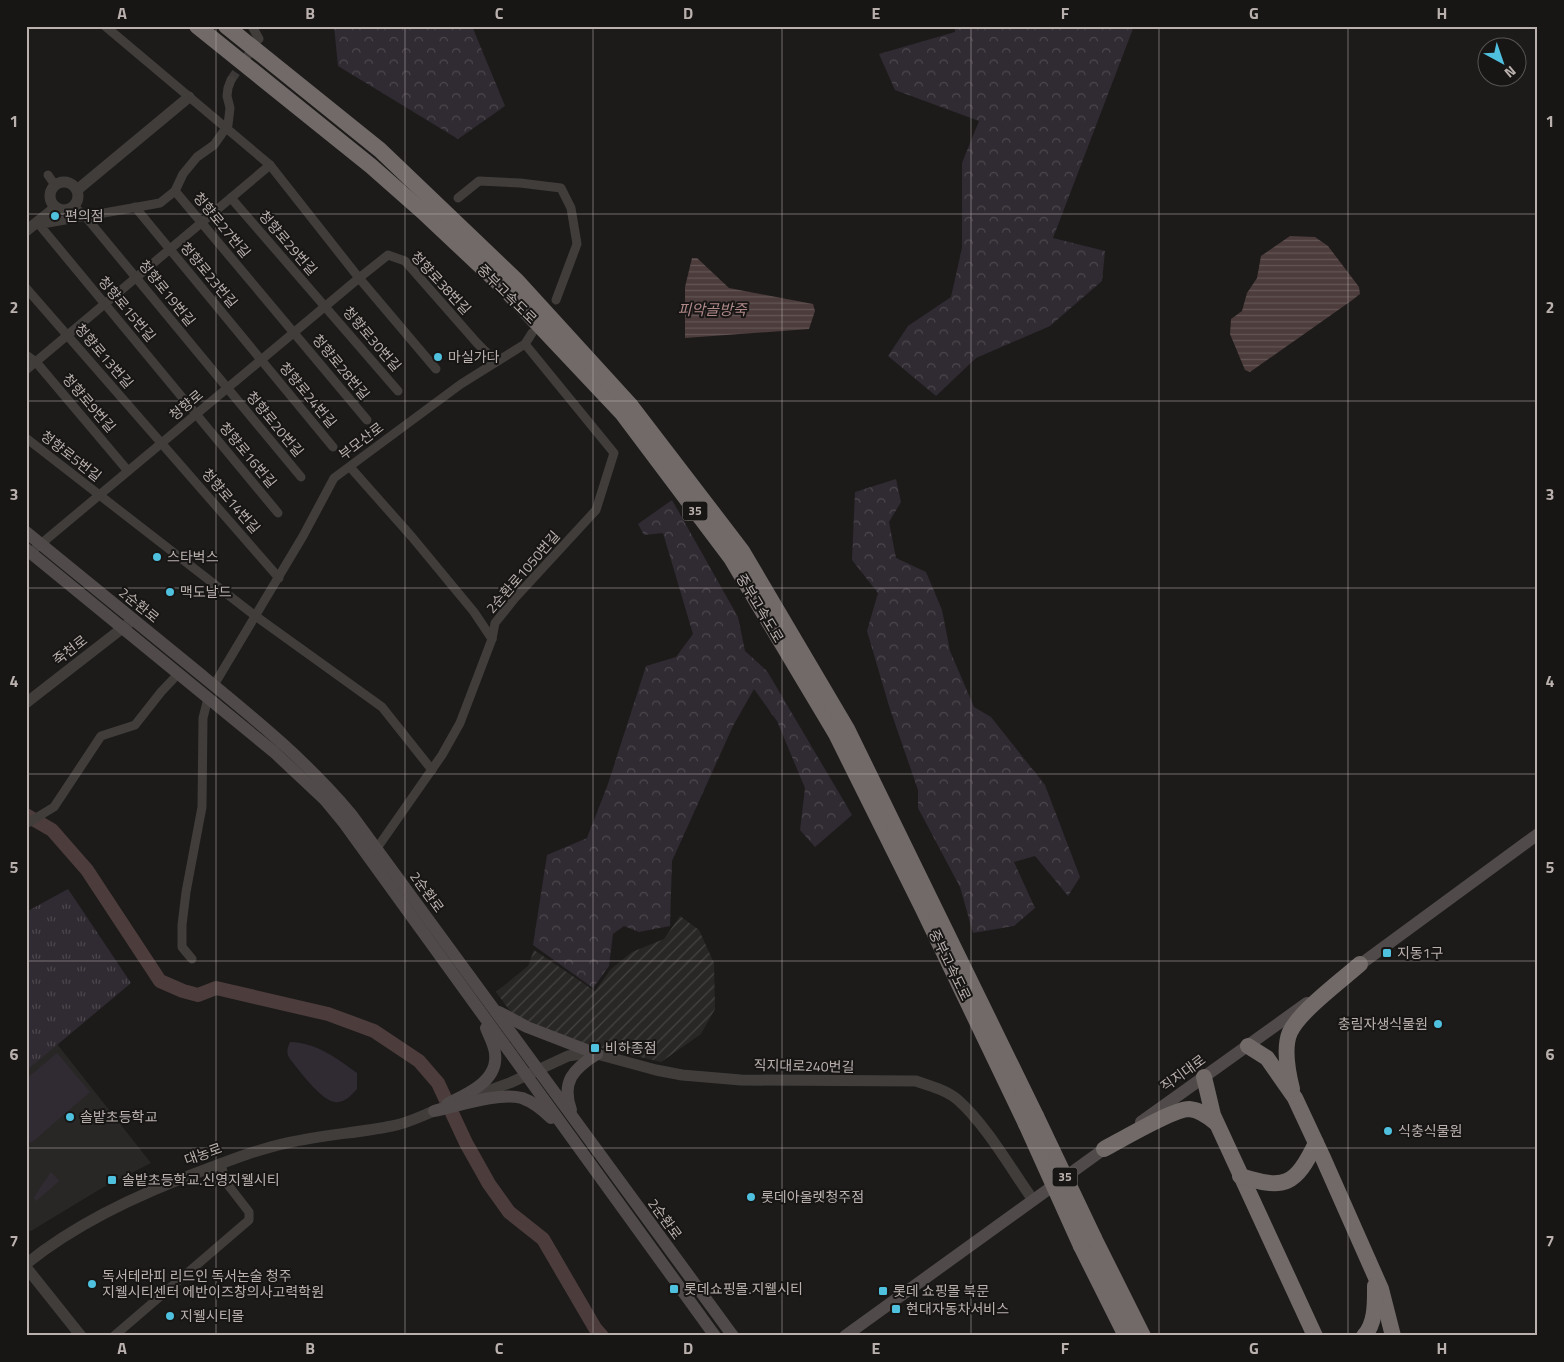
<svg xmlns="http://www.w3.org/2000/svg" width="1564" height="1362" font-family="'Titillium Web','Noto Sans KR',sans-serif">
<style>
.built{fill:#292726}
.industrial{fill:url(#industrial-furrows)}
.grass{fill:#302a32}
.forest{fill:url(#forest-crowns)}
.park{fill:url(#park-tufts)}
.water{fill:url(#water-rules)}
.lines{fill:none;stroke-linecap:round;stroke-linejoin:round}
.river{stroke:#4c3c3c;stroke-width:14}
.minor-tunnel{stroke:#3c3938;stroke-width:9;stroke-dasharray:9 4.5;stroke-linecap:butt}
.minor{stroke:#403d3b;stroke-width:9}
.tertiary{stroke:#403d3b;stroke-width:11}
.secondary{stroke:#504b4a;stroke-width:12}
.motorway{stroke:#716a68;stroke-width:16}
.motorway-bridge{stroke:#716a68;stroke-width:16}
.grid{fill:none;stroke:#bab1ae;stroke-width:1;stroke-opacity:0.55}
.poi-dot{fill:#4fc1df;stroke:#171615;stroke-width:2}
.labels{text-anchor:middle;stroke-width:4;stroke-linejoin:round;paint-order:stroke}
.shield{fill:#171615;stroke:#898280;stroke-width:1}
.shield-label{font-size:12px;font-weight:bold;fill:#bab1ae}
.poi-label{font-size:14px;fill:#bab1ae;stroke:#171615;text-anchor:start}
.street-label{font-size:14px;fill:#bab1ae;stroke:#171615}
.water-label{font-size:15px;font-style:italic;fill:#b08989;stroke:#171615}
.neatline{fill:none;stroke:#bab1ae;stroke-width:2}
.grid-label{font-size:16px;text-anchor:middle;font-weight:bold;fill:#bab1ae}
</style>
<defs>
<pattern id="industrial-furrows" width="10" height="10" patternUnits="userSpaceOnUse" patternTransform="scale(1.25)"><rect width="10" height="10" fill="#292726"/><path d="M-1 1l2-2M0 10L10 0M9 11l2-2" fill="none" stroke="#464443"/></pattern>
<pattern id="forest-crowns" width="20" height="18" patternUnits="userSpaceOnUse" patternTransform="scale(1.25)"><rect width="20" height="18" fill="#302a32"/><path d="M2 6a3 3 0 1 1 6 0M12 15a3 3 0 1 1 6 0" fill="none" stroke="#4c464d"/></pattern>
<pattern id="park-tufts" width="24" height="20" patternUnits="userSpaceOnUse" patternTransform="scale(1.25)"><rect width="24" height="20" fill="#302a32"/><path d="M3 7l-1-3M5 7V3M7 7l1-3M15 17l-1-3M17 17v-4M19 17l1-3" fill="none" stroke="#4c464d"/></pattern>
<pattern id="water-rules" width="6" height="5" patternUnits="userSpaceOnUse" patternTransform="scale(1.25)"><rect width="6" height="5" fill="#4c3c3c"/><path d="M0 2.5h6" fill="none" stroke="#645656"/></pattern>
</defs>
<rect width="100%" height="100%" fill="#1c1b1a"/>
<path class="built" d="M57 1044 151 1163 102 1188 31 1231 26 1230V1071Z"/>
<path class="industrial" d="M680 916 699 930 714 963 715 1009 701 1034 661 1062 584 1044 513 1015 496 992 528 966 534 950 595 991 611 969 632 952 664 939Z"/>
<g class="grass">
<path d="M290 1042C315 1042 338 1059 357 1073V1089C351 1095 347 1101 338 1102 324 1105 299 1070 290 1059 286 1053 287 1049 290 1042Z"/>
<path d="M57 1053 90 1092 31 1143 26 1138V1079Z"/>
</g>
<g class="forest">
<path d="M334 26H472L505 106 458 139 338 66Z"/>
<path d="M955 26H1134L1053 238 1105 251 1102 281 1050 326 976 358 936 396 888 356 908 326 951 297 962 248V163L979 121 895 90 879 54 955 32Z"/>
<path d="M896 479 901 502 889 522 896 558 926 572 942 610 950 651 974 707 991 717 1045 785 1080 877 1068 896 1035 856 1014 862 1035 908 1014 926 973 933 960 887 918 808V790L889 706 867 631 878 593 852 560 855 492Z"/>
<path d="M672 500 738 617 745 651 767 671 852 815 815 847 800 830 805 788 777 721 754 689 733 726 672 861 670 926 639 932 624 926 613 934 609 966 593 988 533 945 547 855 587 838 608 784 646 666 676 657 693 634 663 533 644 535 638 524Z"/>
</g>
<g class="park">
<path d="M68 889 131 983 26 1071V912Z"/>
<path d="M51 1172 59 1181 36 1201 34 1198 35 1196Z"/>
</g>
<g class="water">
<path d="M1290 236 1315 237 1328 246 1359 287 1360 294 1351 301 1250 372 1245 370 1230 334 1231 319 1242 311 1247 293 1257 278 1261 256Z"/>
<path d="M692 258H697L729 288 813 304 815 311 809 329 685 338V287Z"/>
</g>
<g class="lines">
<path class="river" d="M26 815 52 830 87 870 160 981 183 991 198 995 216 988 328 1014 374 1031 419 1061 438 1083 466 1143 489 1184 509 1212 543 1239 595 1328 602 1336"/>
<path class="minor-tunnel" d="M231 80 255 45"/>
<g class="minor">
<path d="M105 26 270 165 359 278 436 369"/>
<path d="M252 26 259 39"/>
<path d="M48 175 55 185"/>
<path d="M175 191 367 420"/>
<path d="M231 198 398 391"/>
<path d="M458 198 479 181 520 183 561 188 571 208 577 244 556 300"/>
<path d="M73 206 85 216 301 477"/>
<path d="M135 207 333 447"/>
<path d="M37 222 278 513"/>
<path d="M37 222 48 223 160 203 175 191 183 174 197 157 214 145 228 125 230 108 227 96 228 88 231 80"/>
<path d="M26 288 279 578"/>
<path d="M26 355 36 362 128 471"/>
<path d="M26 370 270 165"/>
<path d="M26 438 254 615 382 707 432 770"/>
<path d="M350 467 412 537 474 612 492 639"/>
<path d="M36 548 359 278 388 255 405 261 477 343 496 362"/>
<path d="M214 685 303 536 334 478 461 384 525 344 532 333"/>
<path d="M26 824 54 807 101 736 135 725 161 692 178 674"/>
<path d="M375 851 442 755 460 723 492 639 495 623 515 598 596 510 614 453 525 344"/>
<path d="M192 959 182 947V925L186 892 202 807 203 718 208 698"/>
<path d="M114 1336 249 1220V1212L225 1181 221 1163"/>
</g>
<g class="tertiary">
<circle cx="64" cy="196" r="14"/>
<path d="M77 190 189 97"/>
<path d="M26 231 56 207"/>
<path d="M26 703 129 623"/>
<path d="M469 1098 512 1082 568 1056 581 1054H597L656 1070 682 1075 741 1080 916 1081C930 1086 947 1090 958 1100 987 1126 1011 1169 1033 1200"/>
<path d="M26 1264C79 1221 143 1192 207 1169 233 1159 259 1149 287 1143 321 1135 357 1133 392 1126 409 1123 425 1114 442 1108"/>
<path d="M26 1267 81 1336"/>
</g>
<g class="secondary">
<path d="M26 532C82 578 138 623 194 669 250 715 304 758 351 814L733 1336"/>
<path d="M26 549 274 752 325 800 344 823 715 1336"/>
<path d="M1354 969 1538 834"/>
<path d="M499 1012 527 1027 597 1054"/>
<path d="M447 1104C467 1094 499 1081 495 1053 494 1044 489 1036 486 1028"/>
<path d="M571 1110C561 1082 573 1069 597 1054"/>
<path d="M434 1111C458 1106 498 1092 522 1098 533 1102 543 1110 551 1118"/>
<path d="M1141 1122 1307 1003"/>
<path d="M845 1336 1111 1144"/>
</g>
<g class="motorway">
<path d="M197 26 371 166 422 211 505 289 622 413 731 558 836 734 923 909 1026 1124"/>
<path d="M226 26 380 150 516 280 631 406 742 551 847 729 1036 1116"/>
<path d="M1248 1046 1267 1058 1295 1098 1323 1158 1381 1289 1393 1336"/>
<path d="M1204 1077 1213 1115 1315 1336"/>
<path d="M1292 1089C1288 1073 1283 1048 1290 1032 1300 1011 1342 980 1360 964"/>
<path d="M1104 1149C1121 1140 1173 1109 1189 1109 1200 1110 1208 1116 1216 1123"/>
<path d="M1240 1176C1285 1190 1295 1186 1316 1143"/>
<path d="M1094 1238 1143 1336"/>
<path d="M1081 1246 1126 1336"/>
<path d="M1364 1336C1376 1323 1375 1302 1375 1286"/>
</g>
<g class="motorway-bridge">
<path d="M1036 1116 1094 1238"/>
<path d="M1026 1124 1081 1246"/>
</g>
</g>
<path class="grid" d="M216 26V1336M405 26V1336M593 26V1336M782 26V1336M971 26V1336M1159 26V1336M1348 26V1336M26 214H1538M26 401H1538M26 588H1538M26 774H1538M26 961H1538M26 1148H1538"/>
<g class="poi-dot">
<circle cx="55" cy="216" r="5"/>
<circle cx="438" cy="357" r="5"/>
<circle cx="157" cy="557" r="5"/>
<circle cx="170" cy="592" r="5"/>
<rect x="1382" y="948" width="10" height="10" rx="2.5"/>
<circle cx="1438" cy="1024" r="5"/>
<rect x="590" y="1043" width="10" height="10" rx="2.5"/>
<circle cx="70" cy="1117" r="5"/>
<circle cx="1388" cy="1131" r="5"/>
<rect x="107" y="1175" width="10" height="10" rx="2.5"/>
<circle cx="751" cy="1197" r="5"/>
<circle cx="92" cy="1284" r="5"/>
<rect x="669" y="1284" width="10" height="10" rx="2.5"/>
<rect x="878" y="1286" width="10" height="10" rx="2.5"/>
<rect x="891" y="1304" width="10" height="10" rx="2.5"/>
<circle cx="170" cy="1316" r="5"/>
</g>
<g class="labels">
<g class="shield">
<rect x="682.5" y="501.5" width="25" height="19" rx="4"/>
<rect x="1052.5" y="1167.5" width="25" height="19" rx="4"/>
</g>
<g class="shield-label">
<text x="695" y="515">35</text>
<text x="1065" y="1181">35</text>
</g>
<g class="poi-label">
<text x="65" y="221">편의점</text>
<text x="448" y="362">마실가다</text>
<text x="167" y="562">스타벅스</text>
<text x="180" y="597">맥도날드</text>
<text x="1397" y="958">지동1구</text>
<text x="1428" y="1029" text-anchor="end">충림자생식물원</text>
<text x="605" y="1053">비하종점</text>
<text x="80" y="1122">솔밭초등학교</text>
<text x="1398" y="1136">식충식물원</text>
<text x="122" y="1185">솔밭초등학교.신영지웰시티</text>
<text x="761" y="1202">롯데아울렛청주점</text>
<text x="102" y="1281">독서테라피 리드인 독서논술 청주<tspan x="102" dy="16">지웰시티센터 에반이즈창의사고력학원</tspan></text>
<text x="684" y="1294">롯데쇼핑몰.지웰시티</text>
<text x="893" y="1296">롯데 쇼핑몰 북문</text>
<text x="906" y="1314">현대자동차서비스</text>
<text x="180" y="1321">지웰시티몰</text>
</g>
<g class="street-label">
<text transform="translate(222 225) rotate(50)" y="5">청향로27번길</text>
<text transform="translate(288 243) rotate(49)" y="5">청향로29번길</text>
<text transform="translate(209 275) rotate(50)" y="5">청향로23번길</text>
<text transform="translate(441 283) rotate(47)" y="5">청향로38번길</text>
<text transform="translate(167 293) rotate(51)" y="5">청향로19번길</text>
<text transform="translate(507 294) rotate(45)" y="5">중부고속도로</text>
<text transform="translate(127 309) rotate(50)" y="5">청향로15번길</text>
<text transform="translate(372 339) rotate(49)" y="5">청향로30번길</text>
<text transform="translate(104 356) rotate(49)" y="5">청향로13번길</text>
<text transform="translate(341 367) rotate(50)" y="5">청향로28번길</text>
<text transform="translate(308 395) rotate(50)" y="5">청향로24번길</text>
<text transform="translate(89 403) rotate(49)" y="5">청향로9번길</text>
<text transform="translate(186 405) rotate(-40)" y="5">청향로</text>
<text transform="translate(275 424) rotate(50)" y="5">청향로20번길</text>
<text transform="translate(361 441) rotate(-37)" y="5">부모산로</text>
<text transform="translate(248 455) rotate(50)" y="5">청향로16번길</text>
<text transform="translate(71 456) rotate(38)" y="5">청향로5번길</text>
<text transform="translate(231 501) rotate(49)" y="5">청향로14번길</text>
<text transform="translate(523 572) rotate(-49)" y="5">2순환로1050번길</text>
<text transform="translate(139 605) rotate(39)" y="5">2순환로</text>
<text transform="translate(760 608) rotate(59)" y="5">중부고속도로</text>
<text transform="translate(70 650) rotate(-38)" y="5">죽천로</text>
<text transform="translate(427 892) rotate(54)" y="5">2순환로</text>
<text transform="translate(950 965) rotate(64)" y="5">중부고속도로</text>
<text transform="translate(804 1066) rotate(1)" y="5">직지대로240번길</text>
<text transform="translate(1183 1073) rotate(-36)" y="5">직지대로</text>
<text transform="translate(203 1154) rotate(-20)" y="5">대농로</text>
<text transform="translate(665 1219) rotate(54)" y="5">2순환로</text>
</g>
<g class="water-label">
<text x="712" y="315">피악골방죽</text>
</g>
</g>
<rect width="1564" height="1362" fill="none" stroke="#171615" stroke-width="55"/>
<g transform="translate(1502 62) rotate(140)"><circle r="24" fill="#171615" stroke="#585452"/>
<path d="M0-4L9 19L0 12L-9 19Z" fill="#4fc1df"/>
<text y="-8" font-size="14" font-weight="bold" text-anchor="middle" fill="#bab1ae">N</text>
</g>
<rect x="28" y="28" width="1508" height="1306" class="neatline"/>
<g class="grid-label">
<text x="122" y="19">A</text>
<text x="310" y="19">B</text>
<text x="499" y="19">C</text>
<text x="688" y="19">D</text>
<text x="876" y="19">E</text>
<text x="1065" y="19">F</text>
<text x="1254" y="19">G</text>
<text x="1442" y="19">H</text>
<text x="14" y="127">1</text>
<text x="1550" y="127">1</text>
<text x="14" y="313">2</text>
<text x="1550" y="313">2</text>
<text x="14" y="500">3</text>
<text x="1550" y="500">3</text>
<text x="14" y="687">4</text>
<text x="1550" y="687">4</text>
<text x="14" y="873">5</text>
<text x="1550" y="873">5</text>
<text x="14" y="1060">6</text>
<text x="1550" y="1060">6</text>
<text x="14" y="1247">7</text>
<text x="1550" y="1247">7</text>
<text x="122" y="1354">A</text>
<text x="310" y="1354">B</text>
<text x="499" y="1354">C</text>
<text x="688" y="1354">D</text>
<text x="876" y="1354">E</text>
<text x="1065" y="1354">F</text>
<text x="1254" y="1354">G</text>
<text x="1442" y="1354">H</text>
</g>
</svg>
